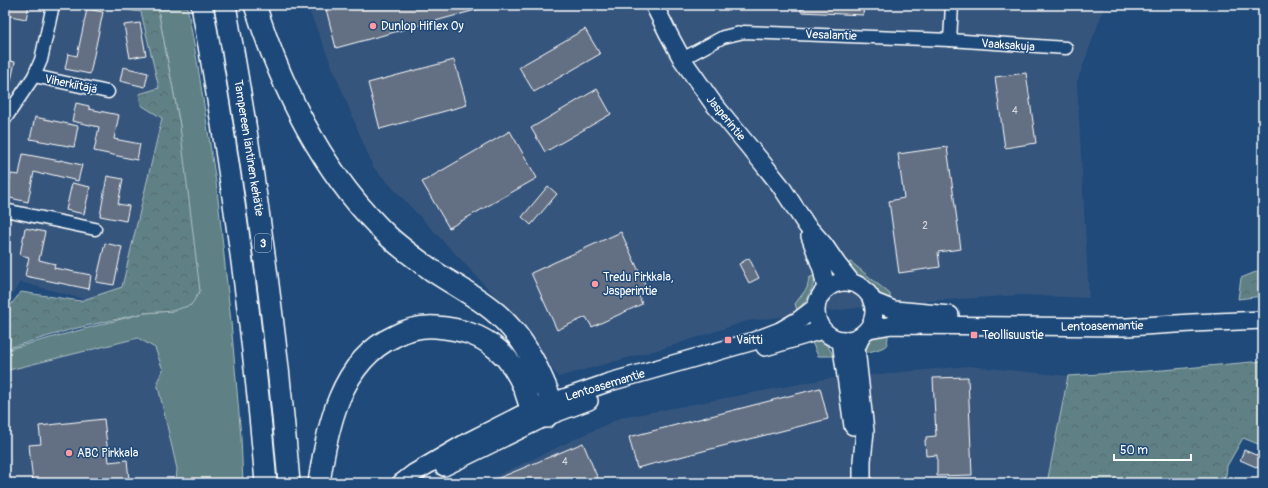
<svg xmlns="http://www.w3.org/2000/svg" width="1268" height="488" font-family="Pangolin,sans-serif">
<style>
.built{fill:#34557d}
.grass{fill:#5f8186;stroke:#afc0c2}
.forest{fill:url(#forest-crowns);stroke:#afc0c2}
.building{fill:#647083;stroke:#fff}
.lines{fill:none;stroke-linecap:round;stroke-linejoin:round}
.street-casing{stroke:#fff;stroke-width:15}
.secondary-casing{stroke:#fff;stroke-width:20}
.highway-casing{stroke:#fff;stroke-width:24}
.street{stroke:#1f4a7a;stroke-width:12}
.secondary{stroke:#1f4a7a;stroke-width:17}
.highway{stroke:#1f4a7a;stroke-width:21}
.poi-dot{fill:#ff9aa2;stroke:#1f4a7a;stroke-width:1.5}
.labels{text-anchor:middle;stroke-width:3;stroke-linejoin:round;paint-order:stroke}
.number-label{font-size:10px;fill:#d8dbe0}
.shield{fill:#1f4a7a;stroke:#bcc9d7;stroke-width:1}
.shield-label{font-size:11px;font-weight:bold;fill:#fff}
.poi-label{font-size:12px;fill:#fff;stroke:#1f4a7a;text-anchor:start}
.street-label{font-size:12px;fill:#fff;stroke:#1f4a7a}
</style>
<defs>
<pattern id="forest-crowns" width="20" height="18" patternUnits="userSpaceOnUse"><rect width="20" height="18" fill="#5f8186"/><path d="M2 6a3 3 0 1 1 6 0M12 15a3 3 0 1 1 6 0" fill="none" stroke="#56696c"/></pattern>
</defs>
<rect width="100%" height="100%" fill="#1f4a7a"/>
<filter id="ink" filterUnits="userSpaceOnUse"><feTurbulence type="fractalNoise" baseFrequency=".025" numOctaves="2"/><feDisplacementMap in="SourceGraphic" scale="8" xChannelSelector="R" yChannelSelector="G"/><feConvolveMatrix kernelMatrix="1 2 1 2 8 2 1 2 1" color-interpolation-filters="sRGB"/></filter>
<g filter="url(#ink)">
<g class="built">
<path d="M5 5H154L168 115 124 310 20 282 5 306Z"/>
<path d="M307 5H1105L1077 82 1089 298 1021 295 900 303 747 321 668 347 558 377 516 318 373 167Z"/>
<path d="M138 338 155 348 163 371 177 469 176 483H5V371Z"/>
<path d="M969 366 1068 376 1047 483H481L620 418 825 379Z"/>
</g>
<g class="grass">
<path d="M157 5H187L198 67 217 189 231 322 241 437 243 483H176L177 469 157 382 163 370 155 348 138 338 5 371V350L144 313 172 311 180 126Z"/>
<path d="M851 262 890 294V303L881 298 874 288 867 281 856 274 844 265Z"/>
<path d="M815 275 816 276C812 290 808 298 799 309L797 310 795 304 807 288 809 278Z"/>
<path d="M888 330C888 334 888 340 887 344 885 349 868 352 863 353 864 336 874 335 888 330Z"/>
<path d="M811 340C822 340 829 345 833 356H818Z"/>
</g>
<g class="forest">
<path d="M89 5H157L180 126 200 291 191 305 172 311 144 313 73 329 5 349V312L21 292 80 301 122 287 162 118 141 105 139 94 159 88 141 12Z"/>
<path d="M1263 269V296L1238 299 1241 278Z"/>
<path d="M1263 361V446L1243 438 1227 466 1225 483H1047L1068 376 1163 370Z"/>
</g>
<g class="building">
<path d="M5 5H29L26 19 5 15Z"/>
<path d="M325 5H483V8L336 48Z"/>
<path d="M801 5H864L863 15 801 12Z"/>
<path d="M87 9 103 12 90 74 65 69 68 54 77 56Z"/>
<path d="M140 23 146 55 130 58 124 25Z"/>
<path d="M585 29 600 54 534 92 519 67Z"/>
<path d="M5 60 15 62 9 90 5 89Z"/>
<path d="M454 60 467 105 380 129 368 83Z"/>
<path d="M123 67 148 73 145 87 120 81Z"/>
<path d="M1026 73 1036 143 1005 148 995 77Z"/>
<path d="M597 89 611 114 545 152 531 128Z"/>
<path d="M76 103 89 106V109L119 115 114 139 140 144 137 160 94 151 99 127 72 121Z"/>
<path d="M35 117 78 126 74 147 30 139Z"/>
<path d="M510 131 537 178 449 228 422 182Z"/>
<path d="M947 147 961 249 938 252 940 267 899 273 889 201 904 198 898 154Z"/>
<path d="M23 154 60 161V160L82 165 78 181 45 173 44 175 34 172 28 202 6 197 11 174 19 175Z"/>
<path d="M107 176 123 179 118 204 129 206 126 221 100 216Z"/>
<path d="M72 183 90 187 84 214 66 210Z"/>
<path d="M548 186 557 194 531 225 522 217Z"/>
<path d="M25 228 45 232 39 260 55 264 54 268 91 275 89 289 25 276 29 257 20 255Z"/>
<path d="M621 232 647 289 638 293 642 304 592 327 586 317 557 330 531 273Z"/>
<path d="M105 243 122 247 114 285 96 282Z"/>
<path d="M749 258 759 278 749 283 739 264Z"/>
<path d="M968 377 972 475 937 476V455L926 456 925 440H926V437L936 436 933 378Z"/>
<path d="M820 388 828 419 637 468 629 437Z"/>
<path d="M104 419 109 462 127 460 129 479 96 483H33L29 445 41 444 39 426Z"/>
<path d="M583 443 598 479 589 483H487Z"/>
<path d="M1244 450 1263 458V470L1240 460Z"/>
</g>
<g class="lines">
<defs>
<g id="street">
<path d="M950 40 952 5"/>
<path d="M682 59 723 37 744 32 950 40 1066 48"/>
<path d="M34 76 108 92"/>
<path d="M5 119 34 76 41 60 53 5"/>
<path d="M5 210 95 229"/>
</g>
<g id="secondary">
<path d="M654 5 668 33 682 59 713 103 760 160 780 185 807 226 824 245 837 264 852 283"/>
<path d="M810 236 822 269 826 289"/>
<circle cx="845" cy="311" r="29"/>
<path d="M872 301 894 310 950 315"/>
<path d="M869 329 892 325 1127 327 1192 323 1263 320"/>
<path d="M862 335 856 348 865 431 862 461V483"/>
<path d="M841 341 853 426"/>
<path d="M765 347 822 330"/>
<path d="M444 467 546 417 589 401"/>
<path d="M401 483 414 473 467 442 532 409 610 382 754 341 780 331 799 320 816 307"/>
</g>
<g id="highway">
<path d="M202 5C230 163 253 323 266 483"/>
<path d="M225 5C253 163 276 323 289 483"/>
<path d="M255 5C282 90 322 173 388 236 402 249 418 260 433 271 460 289 490 303 511 328 529 347 542 377 552 402L546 417C542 415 537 413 533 409 529 405 527 396 525 390 519 375 510 360 498 350 480 334 459 329 436 327 422 326 408 329 395 336 340 361 327 428 319 483"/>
</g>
</defs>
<use href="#street" class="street-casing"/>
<use href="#secondary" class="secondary-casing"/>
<use href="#highway" class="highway-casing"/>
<use href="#street" class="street"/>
<use href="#secondary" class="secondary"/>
<use href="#highway" class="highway"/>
</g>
</g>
<g class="poi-dot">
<circle cx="373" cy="26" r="4"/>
<circle cx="595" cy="284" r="4"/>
<rect x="970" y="331" width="8" height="8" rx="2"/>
<rect x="724" y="336" width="8" height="8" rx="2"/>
<circle cx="69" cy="453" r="4"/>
</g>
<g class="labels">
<g class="number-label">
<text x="1015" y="114">4</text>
<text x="925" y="229">2</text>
<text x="565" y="465">4</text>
</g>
<rect class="shield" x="255" y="234" width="16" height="18" rx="3"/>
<g class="shield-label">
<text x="263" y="247">3</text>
</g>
<g class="poi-label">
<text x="381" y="30">Dunlop Hiflex Oy</text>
<text x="603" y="281">Tredu Pirkkala,<tspan x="603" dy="14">Jasperintie</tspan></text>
<text x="982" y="339">Teollisuustie</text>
<text x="736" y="344">Vaitti</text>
<text x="77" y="457">ABC Pirkkala</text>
</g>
<g class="street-label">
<text transform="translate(831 35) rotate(2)" y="4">Vesalantie</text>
<text transform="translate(1008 45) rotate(4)" y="4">Vaaksakuja</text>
<text transform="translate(71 84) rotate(12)" y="4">Viherkiitäjä</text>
<text transform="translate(726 118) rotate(51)" y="4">Jasperintie</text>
<text transform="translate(249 148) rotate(81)" y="4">Tampereen läntinen kehätie</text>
<text transform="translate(1102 326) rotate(-1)" y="4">Lentoasemantie</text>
<text transform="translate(605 385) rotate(-17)" y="4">Lentoasemantie</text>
</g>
</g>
<rect width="1268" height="488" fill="none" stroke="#1f4a7a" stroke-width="20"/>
<rect x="10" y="10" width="1248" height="468" fill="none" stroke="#fff" stroke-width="1.5" filter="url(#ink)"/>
<path d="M1114 454v6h77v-6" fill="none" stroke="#ffffff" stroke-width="2"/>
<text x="1120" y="454" font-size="12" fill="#ffffff" stroke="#1f4a7a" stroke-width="3" paint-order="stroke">50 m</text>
</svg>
